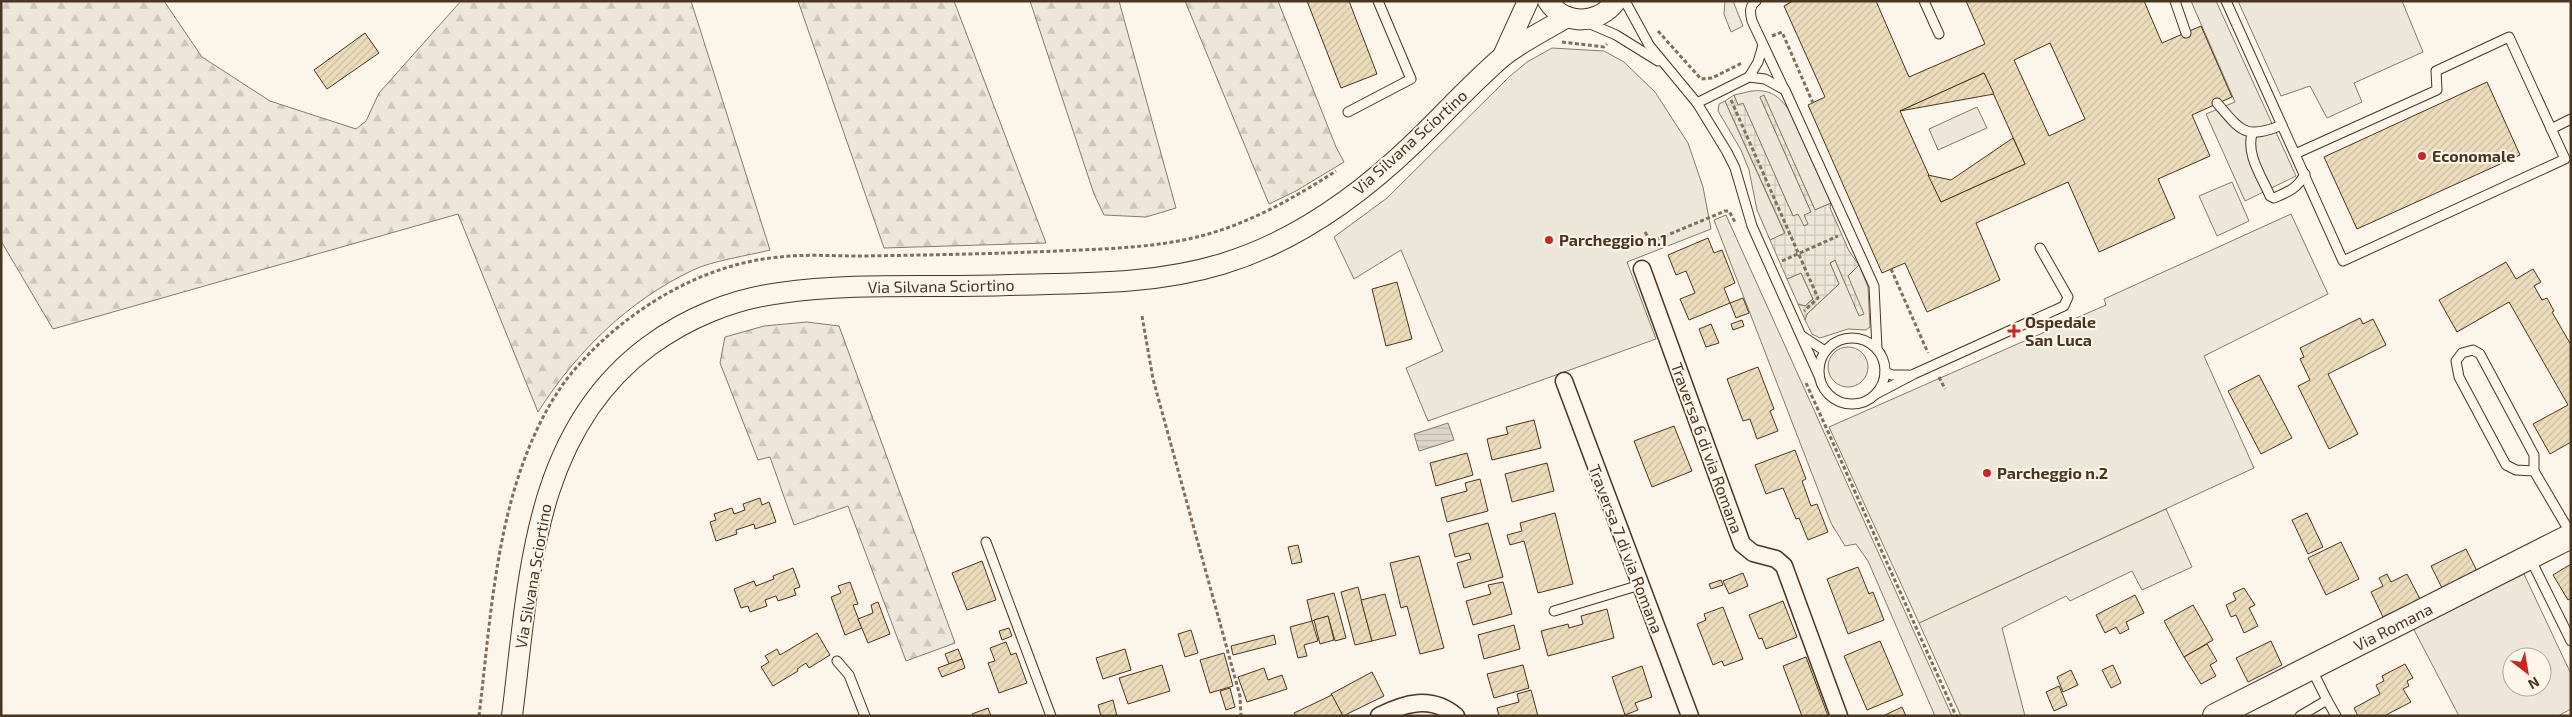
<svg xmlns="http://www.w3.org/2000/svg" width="2572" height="717" font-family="'Exo 2',sans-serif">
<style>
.grass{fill:#ede6d9;stroke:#887966;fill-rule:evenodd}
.forest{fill:url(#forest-firs);stroke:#887966}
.parking{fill:#ede7d9;stroke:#887966}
.plaza{fill:url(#plaza-grid);stroke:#887966}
.water{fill:url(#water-rules);stroke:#887966}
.building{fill:url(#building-hatch);stroke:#4a3520;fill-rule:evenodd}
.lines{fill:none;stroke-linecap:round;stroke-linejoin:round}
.service-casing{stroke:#4a3520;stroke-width:11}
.minor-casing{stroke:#4a3520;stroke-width:19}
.tertiary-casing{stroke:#4a3520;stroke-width:22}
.secondary-casing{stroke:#4a3520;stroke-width:26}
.path{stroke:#7f6f5c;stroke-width:3;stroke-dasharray:4 2.5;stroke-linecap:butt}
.service{stroke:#fbf6e9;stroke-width:9}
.minor{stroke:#fbf6e9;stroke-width:16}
.tertiary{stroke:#fbf6e9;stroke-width:20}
.secondary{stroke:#fbf6e9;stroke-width:24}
.poi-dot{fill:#c62828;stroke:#fbf6e9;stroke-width:2}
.labels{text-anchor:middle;stroke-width:4;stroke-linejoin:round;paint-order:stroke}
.street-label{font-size:16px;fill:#4a3520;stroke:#fbf6e9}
.poi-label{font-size:16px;font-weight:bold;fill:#4a3520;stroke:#fbf6e9;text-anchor:start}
</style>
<defs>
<pattern id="forest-firs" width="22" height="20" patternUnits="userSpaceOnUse" patternTransform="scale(1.25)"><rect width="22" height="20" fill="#ede6d9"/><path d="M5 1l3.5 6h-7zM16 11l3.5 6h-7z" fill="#cdc6ba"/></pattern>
<pattern id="plaza-grid" width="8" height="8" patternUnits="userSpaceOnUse" patternTransform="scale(1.25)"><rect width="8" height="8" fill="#ede7d9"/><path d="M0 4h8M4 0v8" fill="none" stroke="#cdc7ba"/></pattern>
<pattern id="water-rules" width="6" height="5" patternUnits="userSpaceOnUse" patternTransform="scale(1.25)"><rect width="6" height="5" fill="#dcd4c6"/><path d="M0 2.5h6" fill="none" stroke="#beb7aa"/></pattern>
<pattern id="building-hatch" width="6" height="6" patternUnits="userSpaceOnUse" patternTransform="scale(1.25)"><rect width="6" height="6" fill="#ecdcbc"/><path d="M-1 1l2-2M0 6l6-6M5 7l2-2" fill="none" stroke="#ccbda1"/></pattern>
</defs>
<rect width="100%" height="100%" fill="#fbf6e9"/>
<g class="grass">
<path d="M1752 91C1770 89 1779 96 1789 110L1831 203 1815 210 1764 96 1760 97 1811 212 1808 224 1804 226 1793 216 1743 104 1738 106 1734 95Z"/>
<path d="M1725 101 1785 234 1770 240 1757 210 1749 170 1741 150 1718 111 1719 104Z"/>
<path d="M1977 107 1987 128 1938 150 1929 129Z"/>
<path d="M2232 182 2249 221 2217 236 2199 196Z"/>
<path d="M1726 215 1952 716H1935L1868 561 1856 544 1845 546 1831 523 1714 220Z"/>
<path d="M1835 260 1859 315 1848 276 1859 265 1868 287 1870 327 1866 330 1848 329 1820 338 1812 334 1805 320 1807 314 1839 284 1830 263Z"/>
<path d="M1801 273 1813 299 1805 306 1798 304 1787 279Z"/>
<circle cx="1848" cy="367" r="20"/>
<path d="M2166 509 2192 567 2142 590 2132 571 2070 601 2066 596 2002 628 2025 716H1961L1919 623Z"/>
<path d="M2524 574 2571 674V709L2558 716H2459L2412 626ZM2512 657H2542V687H2512Z"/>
</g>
<g class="forest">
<path d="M1 1H164L202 57 270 101 356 129 366 121 379 93 461 1H691L770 250C747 256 715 260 693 270 628 301 577 351 538 412L458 214 53 329 1 241Z"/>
<path d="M798 1H954L1046 243 884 248Z"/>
<path d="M1030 1H1119L1176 208 1146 217 1104 215 1094 194Z"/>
<path d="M1185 1H1278L1336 147 1344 162 1296 191 1269 204Z"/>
<path d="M807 322 839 326 955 643 906 661 848 506 794 525 770 457 758 460 720 363 725 337 764 326Z"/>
</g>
<g class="parking">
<path d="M1725 1H1733L1743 26 1731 32 1724 14Z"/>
<path d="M2191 1H2216L2296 176 2245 201 2206 114 2235 102Z"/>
<path d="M2238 1H2402L2423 52 2354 83 2362 102 2327 118 2310 86 2281 96Z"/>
<path d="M1552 48 1604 51 1624 62 1655 92 1688 143 1703 187 1711 229 1627 262 1656 339 1428 421 1406 368 1443 351 1401 250 1354 279 1334 237 1387 198 1509 77 1527 62Z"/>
<path d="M2291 214 2328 294 2204 356 2254 468 1919 623 1829 427 2106 305 2104 299Z"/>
</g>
<path class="plaza" d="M1734 95 1738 105 1743 103 1793 216 1798 214 1804 226 1808 224 1804 215 1811 212 1760 97 1764 95 1815 210 1831 203 1830 208 1849 251 1859 265 1848 276 1864 314 1859 316 1835 260 1830 263 1839 284 1807 314 1805 320 1798 304 1805 306 1813 299 1801 273 1787 279 1770 240 1785 233 1725 101Z"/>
<path class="water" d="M1448 423 1454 440 1419 451 1414 434Z"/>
<g class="building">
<path d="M1307 1H1349L1377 74 1341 88Z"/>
<path d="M1793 1H1876L1909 77 1985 44 1966 1H2144L2162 43 2201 26 2232 97 2192 115 2210 156 2158 179 2175 218 2099 252 2068 182 1976 223 2000 280 1927 312 1905 263 1882 273 1808 105 1825 97 1784 6ZM2050 43 2085 119 2049 136 2014 60ZM1984 73 2025 164 1941 202 1900 111Z"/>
<path d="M365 33 379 53 327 89 314 70Z"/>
<path d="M1984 73 1994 94 1900 111Z"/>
<path d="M2487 82 2520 155 2357 229 2324 157Z"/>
<path d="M2013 138 2025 164 1941 202 1928 175 1951 180Z"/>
<path d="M1708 238 1714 253 1722 250 1735 283 1724 288 1730 303 1689 320 1680 299 1695 293 1686 271 1676 275 1668 255Z"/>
<path d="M2506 262 2516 279 2533 269 2541 282 2534 286 2542 300 2547 298 2554 311 2552 312 2571 345V442L2550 454 2533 424 2568 405 2509 302 2457 332 2439 300Z"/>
<path d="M1397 282 1412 339 1386 346 1372 289Z"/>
<path d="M1743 298 1749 313 1736 318 1730 303Z"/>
<path d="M2360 318 2363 324 2373 319 2386 345 2328 374 2358 434 2329 449 2298 386 2310 380 2300 359 2304 357 2300 348Z"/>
<path d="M1742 320 1744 326 1733 330 1731 324Z"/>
<path d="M1711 324 1719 343 1706 347 1699 329Z"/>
<path d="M1758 367 1774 409 1770 411 1778 431 1757 439 1750 419 1743 421 1727 379Z"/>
<path d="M2259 375 2292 438 2261 454 2228 391Z"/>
<path d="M1534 420 1541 448 1492 460 1487 439 1508 434 1506 427Z"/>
<path d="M1674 426 1692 471 1652 487 1634 441Z"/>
<path d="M1795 450 1806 479 1802 481 1811 506 1817 504 1828 532 1808 540 1799 518 1796 519 1783 488 1766 494 1755 465Z"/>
<path d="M1467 453 1473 475 1436 486 1430 463Z"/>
<path d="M1547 463 1554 491 1512 502 1505 474Z"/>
<path d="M1480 479 1488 511 1447 522 1441 498 1467 491 1465 483Z"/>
<path d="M760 498 762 505 769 502 776 522 755 529 754 524 736 530 737 534 716 541 710 522 716 520 714 514 732 508 734 514 745 510 743 504Z"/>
<path d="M1555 513 1573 584 1538 593 1524 541 1510 545 1507 535 1522 531 1520 523Z"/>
<path d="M2307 513 2323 547 2308 554 2292 520Z"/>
<path d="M1488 523 1503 577 1464 588 1457 563 1471 559 1469 553 1455 557 1449 534Z"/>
<path d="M2341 542 2359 579 2326 595 2308 558Z"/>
<path d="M1298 545 1302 562 1292 564 1288 547Z"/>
<path d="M2466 549 2477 571 2442 588 2431 566Z"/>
<path d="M1419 556 1444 648 1420 654 1407 606 1401 608 1390 563Z"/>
<path d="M982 561 996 600 967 610 952 573Z"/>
<path d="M2571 564V598L2568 600 2553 575Z"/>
<path d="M1858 567 1869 594 1873 592 1884 620 1848 634 1827 579Z"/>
<path d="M793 568 800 587 794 589 796 595 778 601 776 596 765 600 767 606 750 612 748 606 741 608 734 589 754 581 756 586 774 579 773 576Z"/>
<path d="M1743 573 1748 586 1729 594 1723 581Z"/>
<path d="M2387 574 2391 582 2407 574 2420 599 2383 617 2371 592 2383 586 2379 578Z"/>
<path d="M1721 580 1723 585 1711 589 1709 584Z"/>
<path d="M850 582 858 604 853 605 862 628 845 635 831 597 841 593 838 586Z"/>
<path d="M1503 582 1512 614 1473 625 1466 601 1491 594 1488 585Z"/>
<path d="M1358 587 1372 641 1355 645 1341 592Z"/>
<path d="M2244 588 2255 605 2249 608 2258 626 2244 633 2236 615 2231 617 2226 605 2236 600 2233 593Z"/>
<path d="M1334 593 1346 638 1335 641 1328 616 1312 621 1307 600Z"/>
<path d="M1385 594 1396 635 1372 641 1361 600Z"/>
<path d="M2135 595 2144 613 2126 622 2129 629 2120 634 2116 627 2105 633 2096 615Z"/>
<path d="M1783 601 1797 637 1766 649 1762 638 1759 639 1749 615Z"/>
<path d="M878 602 890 634 868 643 858 619 873 613 871 605Z"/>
<path d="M2193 605 2213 640 2184 657 2164 621Z"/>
<path d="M1723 607 1743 659 1724 666 1722 661 1713 665 1697 624 1706 620 1704 614Z"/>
<path d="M1607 609 1614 638 1548 656 1541 631 1568 624 1569 628 1583 624 1581 616Z"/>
<path d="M1328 616 1334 640 1320 644 1314 620Z"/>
<path d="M1312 621 1318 641 1304 645 1307 656 1298 658 1290 627Z"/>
<path d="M1514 625 1520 649 1484 659 1478 635Z"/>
<path d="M1009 628 1012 636 1002 640 999 631Z"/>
<path d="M1191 630 1198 653 1185 657 1178 634Z"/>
<path d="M817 633 830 655 809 668 806 663 797 669 798 671 773 686 761 667 769 662 765 656 777 649 780 655Z"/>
<path d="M1274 635 1276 644 1233 655 1231 646Z"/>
<path d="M1880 641 1903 695 1867 710 1844 656Z"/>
<path d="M2271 641 2282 665 2248 682 2236 658Z"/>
<path d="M1006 642 1011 655 1016 653 1027 683 999 693 988 663 995 661 990 648Z"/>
<path d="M2207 644 2217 661 2210 665 2216 676 2201 684 2184 657Z"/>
<path d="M958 649 962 659 949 664 945 654Z"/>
<path d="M1125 649 1131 670 1103 679 1096 658Z"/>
<path d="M1224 653 1233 686 1210 693 1200 660Z"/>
<path d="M1806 657 1828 716H1802L1783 666Z"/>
<path d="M962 659 965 668 942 677 938 668Z"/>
<path d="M2405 664 2413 678 2407 681 2409 686 2403 689 2411 702 2384 716H2358L2354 708 2380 694 2376 685 2384 681 2382 676Z"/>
<path d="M1162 665 1170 691 1128 704 1119 678Z"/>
<path d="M1523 665 1529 688 1494 698 1487 674Z"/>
<path d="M2113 665 2121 683 2111 688 2102 670Z"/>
<path d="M1642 666 1652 697 1635 703 1638 710 1625 715 1612 677Z"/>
<path d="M1264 668 1268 680 1282 675 1287 689 1247 702 1238 677Z"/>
<path d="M2071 670 2078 685 2063 692 2057 677Z"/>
<path d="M1372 672 1384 696 1343 716 1331 694Z"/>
<path d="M2059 686 2067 705 2054 711 2046 692Z"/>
<path d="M1230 688 1235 707 1226 710 1220 691Z"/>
<path d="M1531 690 1538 716H1499L1497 708 1519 702 1517 694Z"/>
<path d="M1332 695 1343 716H1296L1294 713Z"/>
<path d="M1113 700 1117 716H1101L1098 705Z"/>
<path d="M1902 707 1906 716H1883Z"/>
<path d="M988 708 991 716H973L972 714Z"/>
</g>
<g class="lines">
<defs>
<g id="service">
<path d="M1625 1 1649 45 1697 103 1727 152 1735 168 1752 226 1819 376"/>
<path d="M1756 1C1749 6 1750 13 1752 21L1784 89"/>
<path d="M1924 1 1939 34"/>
<path d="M2175 1 2186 33"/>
<path d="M2226 1 2343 261 2565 159 2509 37 2436 71 2437 90 2295 154"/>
<path d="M1586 22 1616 35 1658 61"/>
<path d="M1749 77 1758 62 1763 45"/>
<path d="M1697 103 1749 77 1765 79 1785 90 1874 286 1877 349"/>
<path d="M2217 103C2241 131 2245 140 2282 125"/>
<path d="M1348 112 1411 79 1378 1"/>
<path d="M2551 129 2571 119"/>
<path d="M2252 134C2246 155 2262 177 2270 196L2274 198C2288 192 2298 188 2305 174"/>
<path d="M1802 336 1825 351"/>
<circle cx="1852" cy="371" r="33"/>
<path d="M1885 372 1892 375H1909"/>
<path d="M1876 394 1914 374 2064 306 2068 297 2040 248"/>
<path d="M2534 471 2516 470 2506 465 2459 377 2456 361 2462 353 2473 350 2480 354 2534 455V471L2571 534"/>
<path d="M986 542 1051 716"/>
<path d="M2530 558 2571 641"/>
<path d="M1554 611 1640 585"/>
<path d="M837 661 849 675 865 716"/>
<path d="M2327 700 2336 716"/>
<path d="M2300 716 2327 700 2311 668"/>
</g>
<g id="minor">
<path d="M1642 269 1742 544 1753 553 1776 559 1784 566 1839 716"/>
<path d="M1564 381 1690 716"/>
<path d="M1379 716C1405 703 1431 695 1456 716"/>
</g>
<g id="tertiary">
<path d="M1548 1C1565 27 1599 24 1616 1"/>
<path d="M1503 56 1528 1"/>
<path d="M512 716C529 583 531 433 649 346 687 318 733 299 780 293 855 282 933 288 1009 285 1080 283 1153 285 1222 264 1295 242 1359 196 1414 143 1443 115 1470 85 1501 58 1520 42 1546 30 1567 17"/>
</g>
<path id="secondary" d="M2215 716 2571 536"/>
</defs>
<use href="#service" class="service-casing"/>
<use href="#minor" class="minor-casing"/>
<use href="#tertiary" class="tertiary-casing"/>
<use href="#secondary" class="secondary-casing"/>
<g class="path">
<path d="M1658 31 1701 79 1712 78 1742 63"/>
<path d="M1772 36 1782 32 1813 103"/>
<path d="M1562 42 1604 47 1607 44"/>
<path d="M1731 100 1818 298 1804 311"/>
<path d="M1645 232 1651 242 1725 211H1729L1735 222"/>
<path d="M1782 261 1838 236"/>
<path d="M1891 269 1928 353"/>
<path d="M1142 316 1153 379 1240 696 1241 716"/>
<path d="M1939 377 1945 389"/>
<path d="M1806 383 1956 716"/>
<path d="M479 716C489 633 494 545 522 466 534 432 552 395 576 368 626 310 702 264 779 257 806 254 834 256 862 256 927 255 992 254 1056 251 1103 249 1152 248 1197 237 1247 225 1294 198 1336 171"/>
</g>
<use href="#service" class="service"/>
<use href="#minor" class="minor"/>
<use href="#tertiary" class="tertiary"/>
<use href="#secondary" class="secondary"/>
</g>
<g class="poi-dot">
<circle cx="2422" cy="156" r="5"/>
<circle cx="1549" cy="240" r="5"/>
<path d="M2011.5 323.5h5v5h5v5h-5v5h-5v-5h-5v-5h5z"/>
<circle cx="1987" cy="473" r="5"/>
</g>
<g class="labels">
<g class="street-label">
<text transform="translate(1410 142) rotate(-42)" y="6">Via Silvana Sciortino</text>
<text transform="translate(941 286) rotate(-1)" y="6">Via Silvana Sciortino</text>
<text transform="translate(1707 448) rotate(70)" y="6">Traversa 6 di via Romana</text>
<text transform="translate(1626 549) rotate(69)" y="6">Traversa 7 di via Romana</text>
<text transform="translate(533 576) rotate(-80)" y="6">Via Silvana Sciortino</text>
<text transform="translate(2393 627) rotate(-27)" y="6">Via Romana</text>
</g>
<g class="poi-label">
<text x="2432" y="162">Economale</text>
<text x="1559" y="246">Parcheggio n.1</text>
<text x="2025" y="328">Ospedale<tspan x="2025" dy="18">San Luca</tspan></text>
<text x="1997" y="479">Parcheggio n.2</text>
</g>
</g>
<rect width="2572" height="717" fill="none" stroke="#4a3520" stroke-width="5"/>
<g transform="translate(2527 672) rotate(149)"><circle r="24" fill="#fbf6e9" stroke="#b4a999"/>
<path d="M0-4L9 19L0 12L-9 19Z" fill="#c62828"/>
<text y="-8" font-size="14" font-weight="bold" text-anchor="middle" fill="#4a3520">N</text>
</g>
</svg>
